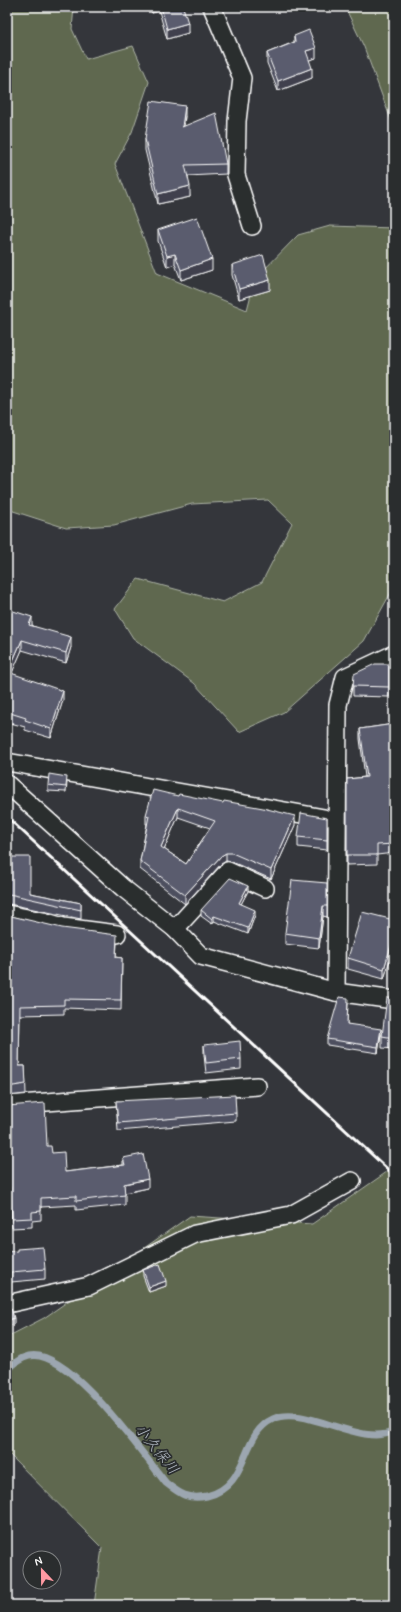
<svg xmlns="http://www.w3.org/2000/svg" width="401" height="1612" font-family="Mynerve,'Klee One',sans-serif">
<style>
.green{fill:#5e684f;stroke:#aeb4a7}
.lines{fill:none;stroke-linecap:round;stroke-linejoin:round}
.stream{stroke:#9ca6b0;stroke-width:7}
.minor-casing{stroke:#fff;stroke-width:20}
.minor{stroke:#2a2d2e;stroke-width:17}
.rail{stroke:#fff;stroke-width:3}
.wall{fill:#4d4f5f;stroke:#fff;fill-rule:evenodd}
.shaded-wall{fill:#3f404d;stroke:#fff}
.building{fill:#5a5c6e;stroke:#fff;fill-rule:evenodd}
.labels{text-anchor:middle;stroke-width:3.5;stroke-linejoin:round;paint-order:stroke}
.water-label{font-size:15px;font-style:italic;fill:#acb4bd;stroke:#2a2d2e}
</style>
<rect width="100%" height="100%" fill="#34363b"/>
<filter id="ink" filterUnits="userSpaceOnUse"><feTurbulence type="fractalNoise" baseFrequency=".025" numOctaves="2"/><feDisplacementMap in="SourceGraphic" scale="8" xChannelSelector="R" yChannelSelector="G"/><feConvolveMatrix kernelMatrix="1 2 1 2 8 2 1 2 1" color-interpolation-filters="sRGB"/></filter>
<g filter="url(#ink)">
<g class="green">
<path d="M7 7H74L72 29 86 59 133 46 149 82 132 132 115 164 157 273 247 310 255 279 298 235 330 226 394 228V587L364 641 284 712 239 732 194 683 133 638 115 609 138 579 223 602 262 582 292 523 268 500 192 504 114 525 66 528 7 509Z"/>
<path d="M345 7H394V128L364 47Z"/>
<path d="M394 1167V1605H94L102 1548 7 1452V1337L44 1318 190 1216 312 1224Z"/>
</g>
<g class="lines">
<path class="stream" d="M7 1371C13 1364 20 1358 29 1356 69 1347 143 1455 166 1483 180 1494 188 1500 207 1496 250 1486 240 1434 273 1419 305 1404 361 1448 394 1431"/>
<defs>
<g id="minor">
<path d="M212 7 242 78 237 121 236 175 252 226"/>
<path d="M7 762 324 818"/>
<path d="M7 784 123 888 175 929 201 956 336 992 394 1000"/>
<path d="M7 914 43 921 63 927 117 934"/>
<path d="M175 929 228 871 265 888"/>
<path d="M336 992 338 705 345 677 394 654"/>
<path d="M7 1105 257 1086"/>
<path d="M7 1304 89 1286 195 1234 291 1215 352 1181"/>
</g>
</defs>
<use href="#minor" class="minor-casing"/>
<use href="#minor" class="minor"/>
<path class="rail" d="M7 817 394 1175"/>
</g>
<g class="wall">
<path d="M150 7H183L188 33 167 39 159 11 152 13Z"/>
<path d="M294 36 316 58 309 60 312 78 278 91 267 63V53L294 42Z"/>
<path d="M185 116 184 126 226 164V174L188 176 190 197 158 204 145 150V139Z"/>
<path d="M158 230 212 270 181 280 175 264 167 267 158 241Z"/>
<path d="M232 265 270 290 239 299 232 275Z"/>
<path d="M394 602V618L391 615V605Z"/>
<path d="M7 609 32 625 71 647 66 663 22 650 11 674 63 700 51 738 25 730V727L7 722Z"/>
<path d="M389 664V697L353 696V686Z"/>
<path d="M394 724V853L377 855V864L347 865V779L365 777 360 739V729Z"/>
<path d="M67 783 66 792 48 791V785Z"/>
<path d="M178 796 295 825 271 879 232 862 226 861 221 864 185 904 140 869V861L147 824H146V815ZM178 817 210 828 186 864 164 849Z"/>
<path d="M327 818V850L298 847V837Z"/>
<path d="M7 857 30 893 81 903V919L9 904H7Z"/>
<path d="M327 883V917L323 916 319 948 285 944V933Z"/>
<path d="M248 891 241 904 255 915 248 934 214 921 212 924 201 916V910Z"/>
<path d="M7 915 117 944 116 957 122 958 121 1010 64 1008V1014L20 1015 19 1066H25L26 1094 7 1096Z"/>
<path d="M394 920V953H392L384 979 348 969V958Z"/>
<path d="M394 998V1049L382 1048V1036Z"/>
<path d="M348 1004 347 1024 381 1034 378 1053 327 1045V1039Z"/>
<path d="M204 1045 241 1059V1069L206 1073 204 1055Z"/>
<path d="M116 1101 236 1113V1121L118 1131Z"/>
<path d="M7 1106 47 1146 65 1172 123 1165V1158L148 1188 125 1193V1205L76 1210V1205L41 1207V1220L32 1221V1227L12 1228 10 1196 7 1197Z"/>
<path d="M7 1252 45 1269V1279L11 1282V1289H7Z"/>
<path d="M143 1270 166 1286 149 1292 143 1276Z"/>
</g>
<g class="shaded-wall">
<path d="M152 7H159V11L152 13Z"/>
<path d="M188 23V33L167 39V29Z"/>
<path d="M316 48V58L306 61V51Z"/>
<path d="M312 68V78L278 91V81Z"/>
<path d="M185 106V116L182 137V127Z"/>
<path d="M190 186V197L158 204V194Z"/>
<path d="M175 254V264L167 267V256Z"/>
<path d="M212 259V270L181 280V270Z"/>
<path d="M270 280V290L239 299V289Z"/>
<path d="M32 617V627L29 625Z"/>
<path d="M71 637V647L66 663V653Z"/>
<path d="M22 640V650L8 682V672Z"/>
<path d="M63 691V700L51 738V729Z"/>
<path d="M178 808V817L161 856V847Z"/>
<path d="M295 816V825L271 879V870Z"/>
<path d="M226 853V861L221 864 185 904V895L221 856Z"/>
<path d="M248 886V891L239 908V903Z"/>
<path d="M323 906V916L319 948V938Z"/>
<path d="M255 910V915L248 934V928Z"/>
<path d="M214 916V921L212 924V919Z"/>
<path d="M392 942V953L384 979V969Z"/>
<path d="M381 1029V1034L378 1053V1047Z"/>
<path d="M148 1179V1188L124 1193V1184Z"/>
<path d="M166 1281V1286L149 1292V1287Z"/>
<path d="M14 1318V1324L7 1327V1321Z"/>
</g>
<g class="building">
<path d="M161 7H183L188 23 167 29Z"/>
<path d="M309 30 316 48 306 51 312 68 278 81 267 53 295 42 294 36Z"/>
<path d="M151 101 185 106 182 127 216 113 226 164 185 165 190 186 158 194 145 139Z"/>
<path d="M197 217 212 259 181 270 175 254 167 256 158 230Z"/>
<path d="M263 255 270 280 239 289 232 265Z"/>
<path d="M394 602V608L391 605Z"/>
<path d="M7 609 32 617 29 625 71 637 66 653 22 640 8 672 63 691 51 729 25 720 26 718 7 712Z"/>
<path d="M375 664H389V687L353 686 354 674Z"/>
<path d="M394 724V844L377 845V855H347V779L367 777 360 729Z"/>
<path d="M49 774 67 777 66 787 48 785Z"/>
<path d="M153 790 178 796 179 794 223 803 224 801 263 808 295 816 271 870 232 853H226L221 856 185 895 140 861 149 816 146 815ZM178 808 215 821 186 864 161 847Z"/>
<path d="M301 813 327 818V840L298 837Z"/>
<path d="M7 857H30V893L81 903V910L9 894 7 895Z"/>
<path d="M230 878 248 886 239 903 255 910 248 928 214 916 212 919 201 910Z"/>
<path d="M292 880 327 883V906H323L319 938 285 933Z"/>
<path d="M362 912 394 920V942H392L384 969 348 958Z"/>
<path d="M7 915 62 928 117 935 116 957 122 958 121 1000 64 999V1005L20 1006 19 1066H25L26 1084 7 1087Z"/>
<path d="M339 997 348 998 347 1024 381 1029 378 1047 327 1039Z"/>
<path d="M387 998H394V1038L382 1036Z"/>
<path d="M240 1041 241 1059 206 1063 204 1045Z"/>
<path d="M235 1095 236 1113 118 1123 116 1101Z"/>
<path d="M45 1103 47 1146H51L52 1153 64 1152 65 1172 125 1165 123 1158 143 1154 148 1179 124 1184 125 1195 76 1201V1196L41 1198V1211L32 1212V1218L12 1219 10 1187 7 1188V1106Z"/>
<path d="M43 1247 45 1269 11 1272V1278L7 1279V1252L17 1251V1249Z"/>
<path d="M160 1264 166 1281 149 1287 143 1270Z"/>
<path d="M7 1308H11L14 1318 7 1321Z"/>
</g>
</g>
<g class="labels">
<g class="water-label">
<text transform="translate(157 1449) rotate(51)" y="5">小久保川</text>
</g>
</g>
<rect width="401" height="1612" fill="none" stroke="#2a2d2e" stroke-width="24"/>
<rect x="12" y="12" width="377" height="1588" fill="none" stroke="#fff" stroke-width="1.5" filter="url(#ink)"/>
<g transform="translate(42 1570) rotate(338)"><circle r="19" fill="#2a2d2e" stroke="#7f8182"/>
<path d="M0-3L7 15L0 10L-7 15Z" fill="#ff9aa2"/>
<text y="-6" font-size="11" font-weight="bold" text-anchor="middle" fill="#ffffff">N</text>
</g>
</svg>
